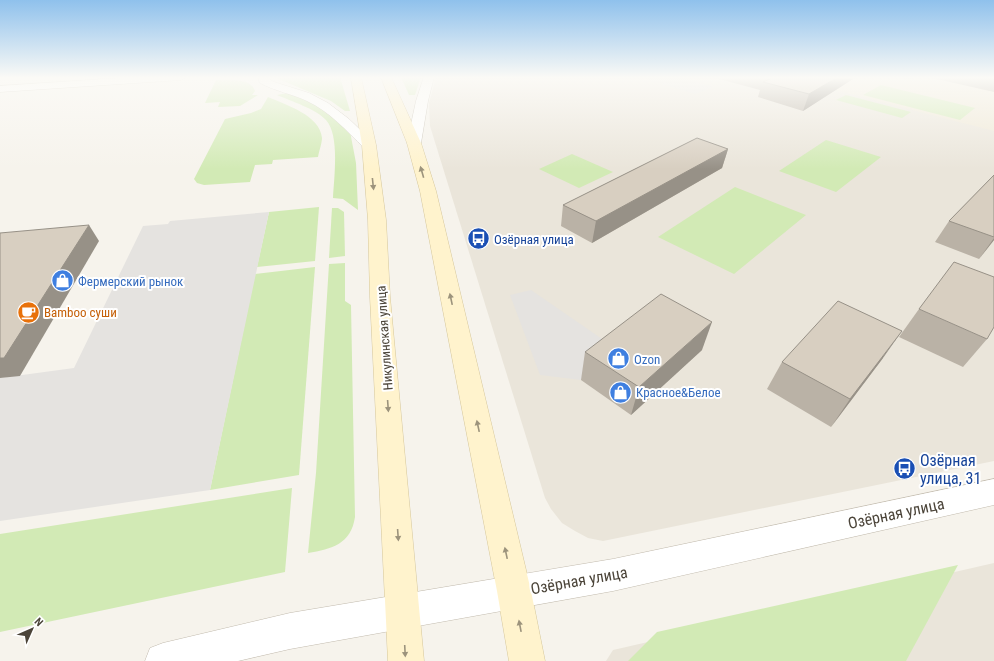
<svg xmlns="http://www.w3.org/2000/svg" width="994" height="661" font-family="'Roboto Condensed',sans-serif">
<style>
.residential{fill:#eae5da}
.education{fill:#efe8d6}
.green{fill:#d2eab5}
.parking{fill:#e5e3e0}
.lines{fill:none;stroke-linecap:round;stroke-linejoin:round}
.tertiary-casing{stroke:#c2bbae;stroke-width:1}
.secondary-casing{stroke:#d6c79b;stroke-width:1}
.tertiary{fill:#fff;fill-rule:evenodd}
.secondary{fill:#fff3cd;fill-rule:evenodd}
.wall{fill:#bab2a6}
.shaded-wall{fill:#979187}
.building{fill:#d8cfc1;stroke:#979187}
.oneway{fill:#9c937c}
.labels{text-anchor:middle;stroke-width:4;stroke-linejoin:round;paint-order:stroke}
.transit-label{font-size:13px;fill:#164399;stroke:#fff;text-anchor:start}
.shop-label{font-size:13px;fill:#366cbe;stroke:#fff;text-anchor:start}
.food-label{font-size:13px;fill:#c56008;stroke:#fff;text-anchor:start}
.street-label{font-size:13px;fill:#4b4439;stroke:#fff}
.near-transit-label{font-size:16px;fill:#164399;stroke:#fff;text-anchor:start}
.near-street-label{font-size:16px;fill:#4b4439;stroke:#fff}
</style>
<rect width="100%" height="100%" fill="#f6f3ec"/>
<g class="residential">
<path d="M436 77H994V461L603 541 588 538 575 531 562 523 551 509 545 498 430 126 429 103Z"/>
<path d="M994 563V661H606L613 650Z"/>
</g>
<path class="education" d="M786 77H994V131L835 90Z"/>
<g class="green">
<path d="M275 77H340L350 111H345L331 101 281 80Z"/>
<path d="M401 77H421L415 95H409Z"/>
<path d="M216 80C227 80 251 77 255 91L252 95H258L240 106 218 107 220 102 205 103Z"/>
<path d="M881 85 975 108 960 120 863 95Z"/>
<path d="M287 93 301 95 349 126 356 163 358 210 343 199 333 198C334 179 340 135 326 120 316 109 291 101 277 95Z"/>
<path d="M846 95 911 112 902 118 836 100Z"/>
<path d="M268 97C286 105 320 115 322 138 322 143 319 151 318 157L273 160 272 164 255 165 250 182 204 185 197 183 194 179 225 119 251 113 261 109Z"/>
<path d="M826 140 881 157 836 192 779 171Z"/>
<path d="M572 154 613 172 579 188 539 169Z"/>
<path d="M735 187 806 215 734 274 658 237Z"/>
<path d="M319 207 315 261 257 267 269 212Z"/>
<path d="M332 208H338L344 212 345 256 329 258Z"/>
<path d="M345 263V301L351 305 355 517C351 544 332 549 308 553L316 473 329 264Z"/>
<path d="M315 267 299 475 210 490 255 274Z"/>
<path d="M292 488 285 572 0 632V534Z"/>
<path d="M958 565 906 661H628L657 632Z"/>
</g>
<g class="parking">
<path d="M640 77H681L714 87 695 94Z"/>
<path d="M269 212 210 490 0 521V378L74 368 143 226 168 224 170 221Z"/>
<path d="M531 290 618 350 581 380 540 375 510 295Z"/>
</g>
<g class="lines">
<defs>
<g id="tertiary">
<path d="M136 77H186L181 80 0 92V86Z"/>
<path d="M258 77H268L269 79 274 82 309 93 328 103 349 119 376 145 374 148 369 149 364 148C347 131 329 111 307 101 292 94 275 91 260 83Z"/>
<path d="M424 77H434L428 101 421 143 419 146 414 147 409 146 407 143 416 101Z"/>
<path d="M994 479V505L613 591 290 649 238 661H145L150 648 163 643 290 613 613 559Z"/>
</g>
<g id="secondary">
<path d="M351 77H361L376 145 386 220 390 297 424 661H388L370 297 368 220 362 145Z"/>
<path d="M381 77H391L421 143 436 191 531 591 545 661H509L497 591 420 191 407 143Z"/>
</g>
</defs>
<use href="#tertiary" class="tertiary-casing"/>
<use href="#secondary" class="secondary-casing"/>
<use href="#tertiary" class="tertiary"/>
<use href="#secondary" class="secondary"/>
</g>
<g class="wall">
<path d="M712 77H856L803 111 758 97 760 90Z"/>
<path d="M901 77H913L910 79Z"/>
<path d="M928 77H994V92Z"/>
<path d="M728 149 722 168 592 243 561 226 563 205Z"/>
<path d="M994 175V240L979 259 935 242 949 221Z"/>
<path d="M919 309 987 339 963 367 899 337Z"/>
<path d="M702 350 631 415 581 380 585 352Z"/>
<path d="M883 358 831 427 767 389 782 362Z"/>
</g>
<g class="shaded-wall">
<path d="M838 77H856L803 111 809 94Z"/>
<path d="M728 149 722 168 592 243 596 221Z"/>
<path d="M89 225 99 241 20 376 0 378V358Z"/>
<path d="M994 238V240L979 259Z"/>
<path d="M712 322 702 350 631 415 639 387Z"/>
<path d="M902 331 883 358 831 427 850 399Z"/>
</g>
<g class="building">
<path d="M774 77H838L809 94 763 82Z"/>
<path d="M697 138 728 149 596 221 563 205Z"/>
<path d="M994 175V237L949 221Z"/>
<path d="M89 225 4 358H0V233Z"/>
<path d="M954 262 994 277V327L987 339 919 309Z"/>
<path d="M661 294 712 322 639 387 585 352Z"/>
<path d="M838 301 902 331 850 399 782 362Z"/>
</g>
<defs><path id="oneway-solid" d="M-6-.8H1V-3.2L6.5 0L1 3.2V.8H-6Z"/></defs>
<g class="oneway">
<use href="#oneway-solid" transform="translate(422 172) rotate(-106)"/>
<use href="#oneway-solid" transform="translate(373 184) rotate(84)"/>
<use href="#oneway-solid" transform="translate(451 299) rotate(-102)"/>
<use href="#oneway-solid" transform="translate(388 406) rotate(86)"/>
<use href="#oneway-solid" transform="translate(478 426) rotate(-102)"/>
<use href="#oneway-solid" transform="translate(398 535) rotate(86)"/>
<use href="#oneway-solid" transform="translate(506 553) rotate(-102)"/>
<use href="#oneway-solid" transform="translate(520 626) rotate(-101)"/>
<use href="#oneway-solid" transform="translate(405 651) rotate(87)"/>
</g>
<linearGradient id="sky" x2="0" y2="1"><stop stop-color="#8fc1ec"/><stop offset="0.46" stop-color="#fbfaf6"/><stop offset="1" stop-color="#fbfaf6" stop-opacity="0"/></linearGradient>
<rect width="994" height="169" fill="url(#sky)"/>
<defs>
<symbol id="bus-disc" viewBox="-11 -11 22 22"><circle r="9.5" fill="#1a4fb4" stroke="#fff"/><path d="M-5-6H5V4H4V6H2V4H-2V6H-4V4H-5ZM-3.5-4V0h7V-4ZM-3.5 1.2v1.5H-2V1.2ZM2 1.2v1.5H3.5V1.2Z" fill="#fff"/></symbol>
<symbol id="shop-disc" viewBox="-11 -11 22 22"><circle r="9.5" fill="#3f7fe0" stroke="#fff"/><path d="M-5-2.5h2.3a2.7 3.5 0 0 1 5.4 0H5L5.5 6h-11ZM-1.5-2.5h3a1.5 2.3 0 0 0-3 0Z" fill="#fff"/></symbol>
<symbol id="cafe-disc" viewBox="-11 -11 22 22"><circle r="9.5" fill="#e8710a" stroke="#fff"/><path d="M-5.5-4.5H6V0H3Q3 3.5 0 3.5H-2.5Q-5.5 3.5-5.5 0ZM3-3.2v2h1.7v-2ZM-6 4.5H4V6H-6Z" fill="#fff"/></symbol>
</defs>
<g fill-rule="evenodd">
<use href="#bus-disc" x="466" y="226" width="25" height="25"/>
<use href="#shop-disc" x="50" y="268" width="25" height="25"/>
<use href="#cafe-disc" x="16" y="300" width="25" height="25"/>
<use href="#shop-disc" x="606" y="346" width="25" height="25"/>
<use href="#shop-disc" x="608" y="380" width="25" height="25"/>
<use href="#bus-disc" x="892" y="456" width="25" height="25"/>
</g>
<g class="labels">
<g class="transit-label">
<text x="494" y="244">Озёрная улица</text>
</g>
<g class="shop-label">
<text x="78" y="286">Фермерский рынок</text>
<text x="634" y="364">Ozon</text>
<text x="636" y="397">Красное&amp;Белое</text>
</g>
<g class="food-label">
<text x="44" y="317">Bamboo суши</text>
</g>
<g class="street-label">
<text transform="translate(384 338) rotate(-94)" y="5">Никулинская улица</text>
</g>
<g class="near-transit-label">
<text x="920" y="466">Озёрная<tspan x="920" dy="18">улица, 31</tspan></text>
</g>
<g class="near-street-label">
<text transform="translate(896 513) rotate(-12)" y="6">Озёрная улица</text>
<text transform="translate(579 580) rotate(-10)" y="6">Озёрная улица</text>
</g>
</g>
<g transform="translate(32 629) rotate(45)" stroke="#ffffff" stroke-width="3" paint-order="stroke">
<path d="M0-3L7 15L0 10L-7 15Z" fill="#4b4439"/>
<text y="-6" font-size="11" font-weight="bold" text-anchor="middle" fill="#4b4439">N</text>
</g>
</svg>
